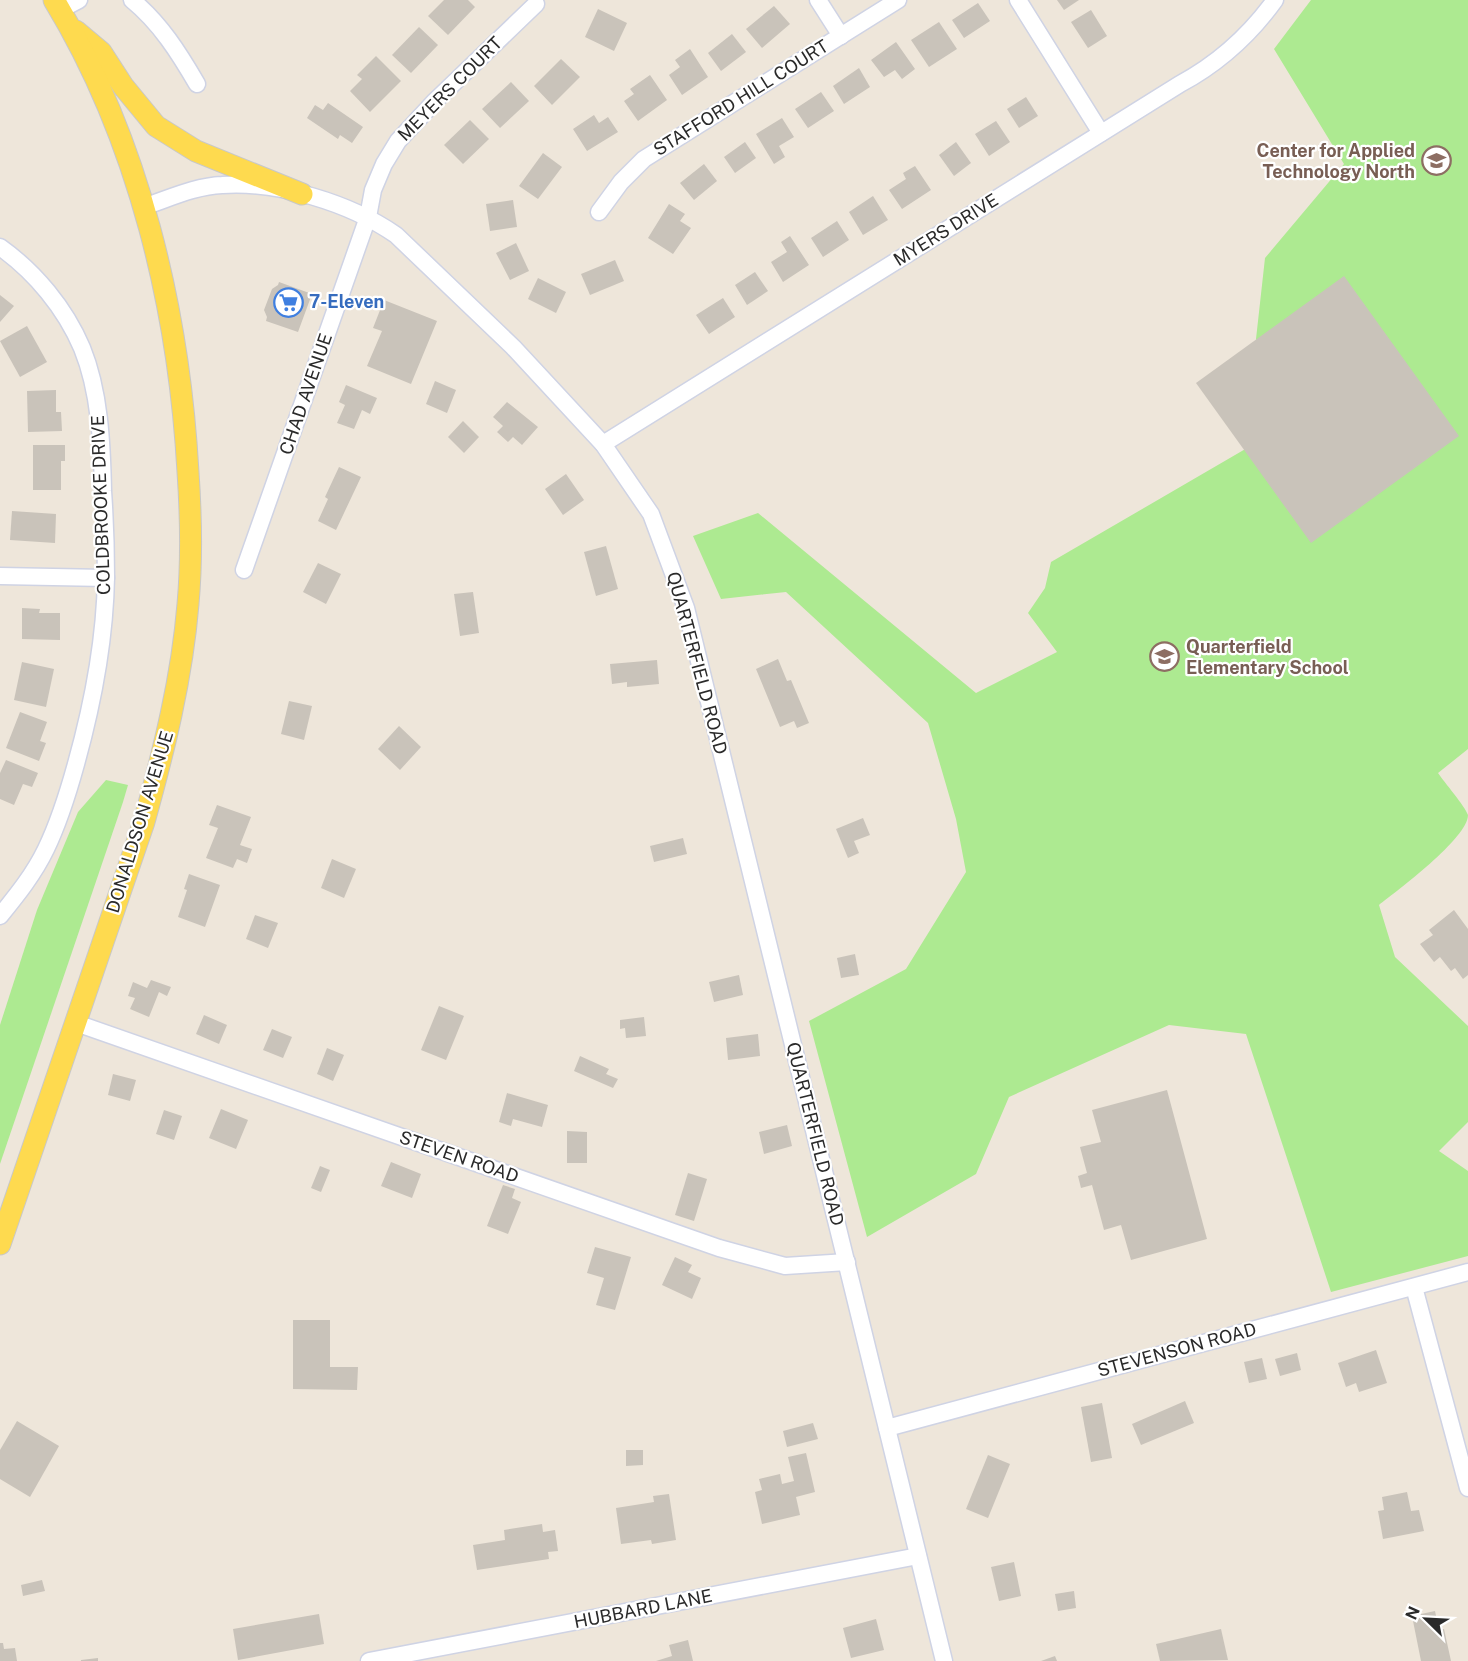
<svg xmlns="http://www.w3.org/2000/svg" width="1468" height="1661" font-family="'Public Sans',sans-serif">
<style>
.green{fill:#adea91}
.building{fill:#c9c3ba}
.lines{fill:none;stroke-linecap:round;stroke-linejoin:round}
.minor-casing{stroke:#cfd3e4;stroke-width:19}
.major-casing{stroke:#c8c8c8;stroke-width:23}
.minor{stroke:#fff;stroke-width:16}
.major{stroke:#feda4f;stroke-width:21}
.labels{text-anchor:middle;stroke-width:4.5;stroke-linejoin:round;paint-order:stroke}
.street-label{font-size:18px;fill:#2a2a2a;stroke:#fff}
.education-label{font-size:18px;font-weight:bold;fill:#785e54;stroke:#fff;text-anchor:end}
.shop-label{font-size:18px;font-weight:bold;fill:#366cbe;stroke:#fff;text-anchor:start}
</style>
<rect width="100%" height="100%" fill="#eee6da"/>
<g class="green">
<path d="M1311 0H1468V749L1438 773C1444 782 1465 806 1468 815 1468 838 1397 891 1379 905L1395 957 1468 1026V1122L1439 1151 1468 1171V1256L1331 1292 1246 1034 1169 1025 1009 1097 976 1174 867 1237 809 1021 906 969 966 872 956 819 928 723 786 592 721 599 693 536 758 513 976 693 1057 652 1028 613 1045 588 1051 562 1292 422 1256 339 1265 258 1344 164 1274 49Z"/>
<path d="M106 780 128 785 123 802 0 1164V1025L37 910 78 812Z"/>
</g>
<g class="building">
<path d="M444 0H468L475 7 448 35 428 16Z"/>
<path d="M1057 0H1079L1064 10Z"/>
<path d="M978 3 990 21 964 38 952 20Z"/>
<path d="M774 6 790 24 762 48 746 29Z"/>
<path d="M598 9 627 23 614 51 585 37Z"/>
<path d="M1091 10 1107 36 1088 48 1071 22Z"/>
<path d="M939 22 957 49 929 67 911 40Z"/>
<path d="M419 27 438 45 411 73 392 55Z"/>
<path d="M732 34 746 52 721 71 708 53Z"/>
<path d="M896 42 915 69 902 79 895 70 884 77 871 60Z"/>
<path d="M690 49 708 77 682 95 669 75 680 67 675 60Z"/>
<path d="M376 56 401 81 370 112 350 91 362 79 357 75Z"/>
<path d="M561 59 580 77 552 105 534 86Z"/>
<path d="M859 68 870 87 844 104 833 86Z"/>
<path d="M650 75 667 100 638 121 624 101 634 94 630 89Z"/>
<path d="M511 82 529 101 500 128 482 109Z"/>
<path d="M821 92 834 111 808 128 795 109Z"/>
<path d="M1026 97 1038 116 1019 128 1007 109Z"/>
<path d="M328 103 363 127 352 143 340 135 338 139 307 118 315 105 323 110Z"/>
<path d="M594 115 599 123 608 117 618 132 587 151 573 129Z"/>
<path d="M782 118 794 137 779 146 785 157 774 164 756 134Z"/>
<path d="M470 120 489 139 463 164 444 145Z"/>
<path d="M996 121 1010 142 989 156 975 134Z"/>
<path d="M745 142 756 158 735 173 724 157Z"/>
<path d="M956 142 971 163 954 176 939 155Z"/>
<path d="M543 153 562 167 538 199 519 186Z"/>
<path d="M704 164 717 181 694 200 680 183Z"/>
<path d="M915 166 931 190 902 209 889 190 906 179 903 173Z"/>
<path d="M873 196 888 220 863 235 849 212Z"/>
<path d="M513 200 517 227 490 231 486 204Z"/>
<path d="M669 204 685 214 680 221 691 228 673 254 648 238Z"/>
<path d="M837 221 849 240 823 257 811 238Z"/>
<path d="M790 236 809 265 783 282 771 262 787 252 781 242Z"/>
<path d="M516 243 529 271 510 280 496 253Z"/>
<path d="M615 260 624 281 590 295 581 274Z"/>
<path d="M755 272 768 291 747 305 735 285Z"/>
<path d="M1344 276 1459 436 1311 543 1196 383Z"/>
<path d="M538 278 566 292 556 313 528 299Z"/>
<path d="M279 282 312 294 298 332 266 321 267 317 264 310 272 289 278 285Z"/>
<path d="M0 295 14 306 0 322Z"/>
<path d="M723 298 735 317 709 334 696 315Z"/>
<path d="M384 300 437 321 411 384 367 366 382 331 373 328Z"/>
<path d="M27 326 47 362 20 377 0 341Z"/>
<path d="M435 381 456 390 447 413 426 404Z"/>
<path d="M346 385 377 398 370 414 362 410 354 429 337 423 345 405 339 402Z"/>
<path d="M56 390V412H61L62 431 28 432 27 391Z"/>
<path d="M507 402 538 427 522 445 513 437 508 442 497 432 503 426 493 417Z"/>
<path d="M463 421 479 437 464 453 448 437Z"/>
<path d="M33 445H65V461H61V490H33Z"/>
<path d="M339 467 361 477 336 530 318 521 328 499 325 497Z"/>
<path d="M566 474 584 500 563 515 545 489Z"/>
<path d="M12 511 56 514 55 543 10 540Z"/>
<path d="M606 546 618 589 596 596 584 552Z"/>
<path d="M318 563 341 574 326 604 303 592Z"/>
<path d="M473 592 479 633 460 636 454 594Z"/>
<path d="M22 608 40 609 39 613H60V640L22 639Z"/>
<path d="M778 659 787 681 791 680 809 723 797 728 794 721 780 727 756 669Z"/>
<path d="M657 660 659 684 627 687V682L612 684 610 664Z"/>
<path d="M22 662 54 669 46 707 14 700Z"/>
<path d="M289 701 312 706 304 740 281 734Z"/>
<path d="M20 712 47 722 40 741 46 743 39 761 6 748Z"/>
<path d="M399 726 421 747 400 770 378 749Z"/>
<path d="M6 760 38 773 32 787 23 784 14 805 0 799V773Z"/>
<path d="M217 805 251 817 240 845 252 849 247 863 237 859 233 868 206 858 218 828 209 825Z"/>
<path d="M863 818 870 835 854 841 859 853 848 858 836 829Z"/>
<path d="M683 838 687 854 654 862 650 846Z"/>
<path d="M332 859 356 869 344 898 321 888Z"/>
<path d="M189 874 220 885 205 927 178 917 187 890 184 889Z"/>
<path d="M1454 910 1468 929V975L1463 979 1455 968 1451 971 1440 957 1434 962 1420 944 1433 935 1429 930Z"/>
<path d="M255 915 278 923 268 948 246 939Z"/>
<path d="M855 954 859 975 841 978 837 958Z"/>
<path d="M739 975 743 995 714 1002 709 982Z"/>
<path d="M151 980 171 987 167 996 159 992 149 1017 130 1009 135 998 128 996 133 982 147 988Z"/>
<path d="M439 1006 464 1016 446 1060 421 1050Z"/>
<path d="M204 1015 227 1025 219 1044 196 1034Z"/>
<path d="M644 1017 646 1036 626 1038 625 1028 620 1029V1020Z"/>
<path d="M272 1029 292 1037 283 1058 263 1050Z"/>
<path d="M758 1034 760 1056 728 1060 726 1038Z"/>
<path d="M327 1048 344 1055 333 1081 317 1074Z"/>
<path d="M580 1056 609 1069 606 1074 618 1079 613 1088 574 1071Z"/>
<path d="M113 1074 136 1080 130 1101 108 1095Z"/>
<path d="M1167 1090 1207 1239 1131 1260 1121 1225 1104 1230 1092 1185 1081 1188 1078 1176 1087 1173 1080 1147 1101 1142 1092 1110Z"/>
<path d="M507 1093 548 1105 542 1127 513 1119 511 1126 499 1122Z"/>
<path d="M221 1109 248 1120 236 1149 209 1138Z"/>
<path d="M164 1110 182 1116 174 1140 156 1134Z"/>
<path d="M787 1125 792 1146 764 1154 759 1132Z"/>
<path d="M567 1131 587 1132V1163H567Z"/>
<path d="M391 1162 421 1174 412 1198 381 1186Z"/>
<path d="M320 1166 330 1170 321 1192 311 1188Z"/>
<path d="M688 1173 707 1179 694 1221 675 1215Z"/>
<path d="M503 1185 515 1189 512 1198 521 1202 508 1234 487 1226Z"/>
<path d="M595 1247 631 1257 615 1310 596 1305 604 1278 587 1273Z"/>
<path d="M675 1257 692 1265 688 1272 701 1278 692 1299 662 1285Z"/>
<path d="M293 1320H330V1367H358L357 1390 293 1389Z"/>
<path d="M1376 1350 1387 1383 1359 1392 1356 1383 1346 1387 1338 1363Z"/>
<path d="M1297 1353 1301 1370 1280 1376 1275 1359Z"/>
<path d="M1262 1358 1267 1379 1249 1383 1244 1362Z"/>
<path d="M1185 1401 1194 1423 1141 1445 1132 1424Z"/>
<path d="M1102 1403 1112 1458 1091 1462 1081 1407Z"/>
<path d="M17 1421 59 1446 30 1497 0 1479V1450Z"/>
<path d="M813 1423 818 1439 787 1447 783 1431Z"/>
<path d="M626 1450H643V1465L626 1466Z"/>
<path d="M806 1453 815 1492 796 1497 800 1515 762 1524 755 1492 762 1490 759 1479 780 1474 782 1484 794 1481 788 1457Z"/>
<path d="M988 1455 1010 1464 988 1518 966 1509Z"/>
<path d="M1407 1492 1411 1511 1419 1510 1424 1531 1383 1539 1378 1511 1384 1510 1382 1497Z"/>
<path d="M669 1494 676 1540 652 1544 651 1540 621 1544 616 1508 654 1502 653 1496Z"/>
<path d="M542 1524 543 1532 555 1530 558 1551 548 1552 549 1559 477 1570 473 1545 505 1540 504 1530Z"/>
<path d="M1014 1562 1021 1596 999 1601 991 1567Z"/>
<path d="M42 1580 45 1591 23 1596 21 1585Z"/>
<path d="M1074 1591 1076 1608 1058 1611 1055 1594Z"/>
<path d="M1435 1611 1439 1630 1444 1629 1451 1661H1421L1412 1616Z"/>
<path d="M319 1614 324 1644 238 1660 233 1629Z"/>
<path d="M876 1619 884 1650 851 1658 843 1628Z"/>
<path d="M1221 1629 1228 1660 1160 1661 1156 1644Z"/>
<path d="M688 1640 693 1661H656L672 1656 669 1645Z"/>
<path d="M0 1643H3L4 1649 15 1648 17 1661H0Z"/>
<path d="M1055 1656 1057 1661H1041Z"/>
<path d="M98 1658V1661H81V1660Z"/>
</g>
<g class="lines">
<defs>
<g id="minor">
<path d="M132 0C160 23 179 53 197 84"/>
<path d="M818 0 841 36"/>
<path d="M1018 0 1101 133"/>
<path d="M60 10 79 0"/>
<path d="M143 207C168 199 195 186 222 185 278 181 350 203 396 235L513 347 603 444 651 514 686 608 944 1661"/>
<path d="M599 212 621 182 644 159 898 0"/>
<path d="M0 247C35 272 65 308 82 348 100 392 102 444 103 491 105 519 106 548 106 577 105 640 93 703 76 764 68 793 59 822 46 849 34 874 17 895 0 916"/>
<path d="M603 444 1180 84C1219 63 1249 36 1275 0"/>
<path d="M244 570 368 217 373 190 384 164 398 141 435 101 536 4"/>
<path d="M0 576 106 578"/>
<path d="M76 1023 719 1248 785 1266 847 1262"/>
<path d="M1414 1287 1468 1488"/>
<path d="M887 1428 1468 1272"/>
<path d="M369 1661 918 1556"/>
</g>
<g id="major">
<path d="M76 31 101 52 123 86 156 126 196 151 302 194"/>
<path d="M0 1244 144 822C164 750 182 678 188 604 192 560 191 516 188 472 179 310 139 140 54 0"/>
</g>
</defs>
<use href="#minor" class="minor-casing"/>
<use href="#major" class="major-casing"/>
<use href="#minor" class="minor"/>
<use href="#major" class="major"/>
</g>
<defs>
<symbol id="school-ring" viewBox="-11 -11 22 22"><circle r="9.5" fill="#fff" stroke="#8d6e63" stroke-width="1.5"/><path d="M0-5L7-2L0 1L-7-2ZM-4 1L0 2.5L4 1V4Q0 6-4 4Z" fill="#8d6e63"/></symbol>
<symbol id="supermarket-ring" viewBox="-11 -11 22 22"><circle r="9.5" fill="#fff" stroke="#3f7fe0" stroke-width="1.5"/><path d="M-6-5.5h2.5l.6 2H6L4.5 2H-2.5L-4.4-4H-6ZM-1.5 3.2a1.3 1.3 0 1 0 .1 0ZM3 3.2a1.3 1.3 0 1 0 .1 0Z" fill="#3f7fe0"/></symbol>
</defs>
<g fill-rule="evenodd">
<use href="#school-ring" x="1420" y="144" width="33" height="33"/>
<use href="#supermarket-ring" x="272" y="286" width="33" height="33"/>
<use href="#school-ring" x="1148" y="640" width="33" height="33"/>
</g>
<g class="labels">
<g class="street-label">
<text transform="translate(450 89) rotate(-45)" y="6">MEYERS COURT</text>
<text transform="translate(741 98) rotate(-32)" y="6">STAFFORD HILL COURT</text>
<text transform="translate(946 230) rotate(-32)" y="6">MYERS DRIVE</text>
<text transform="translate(306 394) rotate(-71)" y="6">CHAD AVENUE</text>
<text transform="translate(101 505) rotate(-92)" y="6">COLDBROOKE DRIVE</text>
<text transform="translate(697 663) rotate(75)" y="6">QUARTERFIELD ROAD</text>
<text transform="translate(140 822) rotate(-73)" y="6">DONALDSON AVENUE</text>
<text transform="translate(815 1134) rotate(76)" y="6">QUARTERFIELD ROAD</text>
<text transform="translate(459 1157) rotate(19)" y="6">STEVEN ROAD</text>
<text transform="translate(1177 1350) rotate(-15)" y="6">STEVENSON ROAD</text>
<text transform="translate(643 1609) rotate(-11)" y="6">HUBBARD LANE</text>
</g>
<g class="education-label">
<text x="1415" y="157">Center for Applied<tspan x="1415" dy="21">Technology North</tspan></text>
<text x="1186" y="653" text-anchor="start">Quarterfield<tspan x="1186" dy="21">Elementary School</tspan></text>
</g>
<g class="shop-label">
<text x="309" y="308">7-Eleven</text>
</g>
</g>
<g transform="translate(1426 1619) rotate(294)" stroke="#ffffff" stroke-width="4.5" paint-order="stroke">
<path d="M0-4.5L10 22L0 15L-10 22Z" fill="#2a2a2a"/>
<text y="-9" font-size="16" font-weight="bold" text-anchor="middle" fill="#2a2a2a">N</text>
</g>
</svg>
